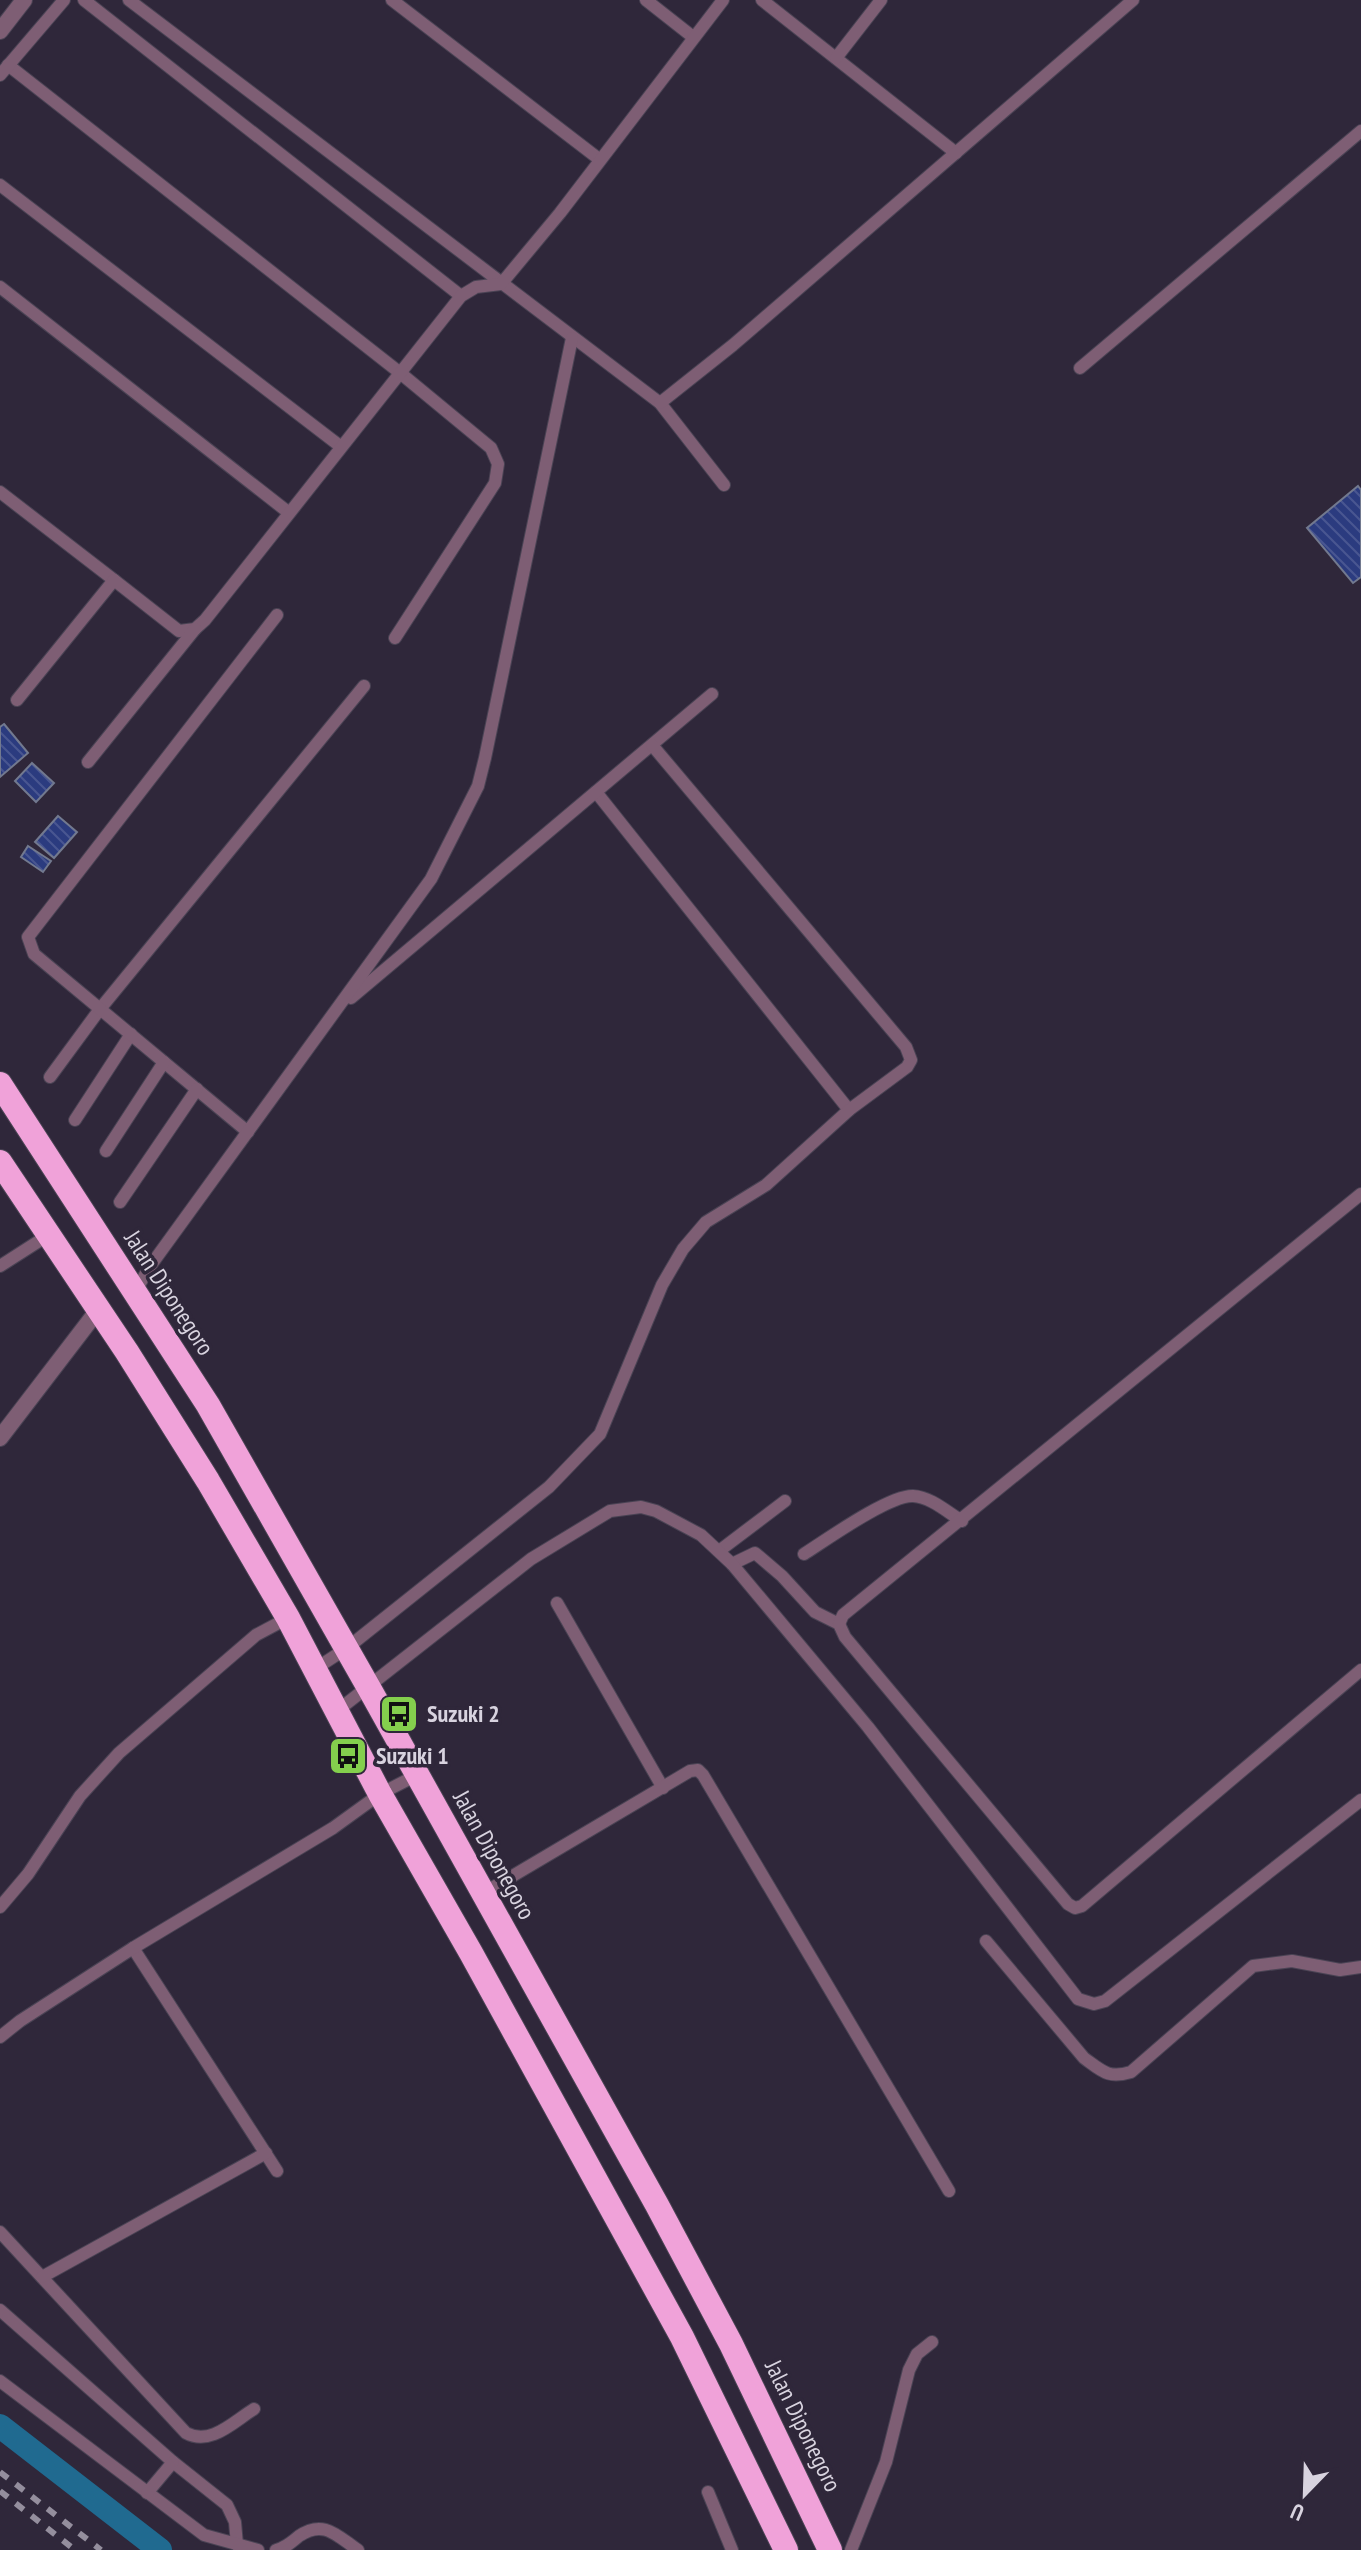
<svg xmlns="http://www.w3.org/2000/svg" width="1361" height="2550" font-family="'PT Sans Narrow',sans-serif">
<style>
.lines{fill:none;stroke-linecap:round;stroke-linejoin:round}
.canal{stroke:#206a90;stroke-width:24}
.building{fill:url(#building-back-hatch);stroke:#72798f;stroke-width:2}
.lane-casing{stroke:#4a4354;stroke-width:14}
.street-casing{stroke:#4a4354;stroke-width:18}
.highway-casing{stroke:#4a4354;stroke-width:26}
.lane{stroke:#7e5e74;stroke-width:12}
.street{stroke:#7e5e74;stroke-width:16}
.highway{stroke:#f0a2d9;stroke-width:24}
.rail{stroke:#948e9d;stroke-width:6;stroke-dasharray:10 10;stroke-linecap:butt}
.labels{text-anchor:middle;stroke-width:7;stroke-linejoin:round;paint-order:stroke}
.street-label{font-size:24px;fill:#d8d3df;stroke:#2f273a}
.poi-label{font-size:24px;font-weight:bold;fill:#d8d3df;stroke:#2f273a;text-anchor:start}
</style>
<defs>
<pattern id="building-back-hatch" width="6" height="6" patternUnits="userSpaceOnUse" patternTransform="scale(2)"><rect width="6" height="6" fill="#2b3b7f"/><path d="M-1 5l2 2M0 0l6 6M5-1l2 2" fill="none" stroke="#495691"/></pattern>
</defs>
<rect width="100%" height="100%" fill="#2f273a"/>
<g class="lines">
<path class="canal" d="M0 2426 160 2550"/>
</g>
<g class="building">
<path d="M1358 486 1361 490V577L1353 583 1307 528Z"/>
<path d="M4 724 28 753 0 777V727Z"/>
<path d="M32 763 54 783 36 802 15 781Z"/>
<path d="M58 816 77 832 54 858 35 842Z"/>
<path d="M28 846 51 861 43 872 21 857Z"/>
</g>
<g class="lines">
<defs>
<g id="lane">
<path d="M84 0 461 296"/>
<path d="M129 0 660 403 724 485"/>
<path d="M392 0 599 159"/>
<path d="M646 0 693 37"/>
<path d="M762 0 956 153"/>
<path d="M836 58 881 0"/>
<path d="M8 65 399 372 491 448 498 464 495 483 395 638"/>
<path d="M0 75 64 0"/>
<path d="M0 185 340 446"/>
<path d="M0 287 288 512"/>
<path d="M1080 368 1361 131"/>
<path d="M660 403 733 345 1133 0"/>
<path d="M0 492 114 580"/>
<path d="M17 700 114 580 179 631 195 629 205 620 461 296 476 287 501 284 560 213 723 0"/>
<path d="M88 762 195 629"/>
<path d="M596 792 849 1110"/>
<path d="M351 998 712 694"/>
<path d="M50 1077 100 1009 364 686"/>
<path d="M75 1120 131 1034"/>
<path d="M248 1132 34 954 28 937 277 615"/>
<path d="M106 1151 164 1062"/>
<path d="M120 1202 197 1089"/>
<path d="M0 1266 50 1234"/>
<path d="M136 1290 151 1265 431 879 478 786 485 758 572 338"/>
<path d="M719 1551 785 1501"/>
<path d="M804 1554C826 1540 889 1495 913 1496 931 1497 947 1512 962 1521"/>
<path d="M732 1564 755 1553 782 1576 815 1612 839 1624 845 1637 1068 1904 1075 1908 1082 1906 1361 1670"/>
<path d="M557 1603 663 1788"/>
<path d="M839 1624 843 1615 1361 1194"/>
<path d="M315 1669 347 1648 549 1487 600 1434 662 1285 683 1249 706 1222 766 1185 849 1110 907 1067 911 1060 906 1047 652 745"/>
<path d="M337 1711 531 1559 610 1511 641 1507 656 1511 701 1535 732 1564 868 1727 1078 1999 1094 2004 1105 2001 1361 1800"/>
<path d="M482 1894 690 1771 698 1770 703 1775 949 2191"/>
<path d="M0 1907 28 1874 80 1796 119 1753 256 1635 288 1618"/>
<path d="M986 1941 1084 2058C1102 2071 1108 2079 1131 2072L1253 1966 1292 1961 1340 1970 1361 1967"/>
<path d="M133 1948 277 2171"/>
<path d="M0 2037 20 2021 133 1948 333 1828 380 1794 417 1775"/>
<path d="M0 2232 186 2433C211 2446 233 2422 254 2409"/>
<path d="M42 2277 266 2153"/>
<path d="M0 2310 173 2462 227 2505 235 2522 237 2545"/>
<path d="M0 2381 204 2535 258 2550"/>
<path d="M708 2492 732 2550"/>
<path d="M147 2493 173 2462"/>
<path d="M276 2550C285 2548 292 2542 299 2536 324 2519 337 2536 358 2550"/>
<path d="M851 2550 886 2462 909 2370 917 2354 932 2342"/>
</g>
<g id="street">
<path d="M0 31 24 0"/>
<path d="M0 1438 98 1310"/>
</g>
<g id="highway">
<path d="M0 1084 208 1405 369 1688 657 2205 731 2344 830 2550"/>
<path d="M0 1162 127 1352 208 1481 288 1618 380 1794 471 1953 682 2337 786 2550"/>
</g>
</defs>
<use href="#lane" class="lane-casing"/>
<use href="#street" class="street-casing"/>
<use href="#highway" class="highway-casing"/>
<use href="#lane" class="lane"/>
<use href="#street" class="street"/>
<use href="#highway" class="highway"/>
<g class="rail">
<path d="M0 2472 101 2550"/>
<path d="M0 2491 75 2550"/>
</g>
</g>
<defs>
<symbol id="bus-square" viewBox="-11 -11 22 22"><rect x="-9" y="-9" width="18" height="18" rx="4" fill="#84cf4d" stroke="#2f273a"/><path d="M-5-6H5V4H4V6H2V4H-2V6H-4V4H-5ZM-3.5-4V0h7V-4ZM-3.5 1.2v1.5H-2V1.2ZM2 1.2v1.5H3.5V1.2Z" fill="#111"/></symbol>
</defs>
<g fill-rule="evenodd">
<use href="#bus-square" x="377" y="1692" width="44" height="44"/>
<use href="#bus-square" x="326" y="1734" width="44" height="44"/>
</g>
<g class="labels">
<g class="street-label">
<text transform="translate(169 1293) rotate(57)" y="8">Jalan Diponegoro</text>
<text transform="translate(494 1855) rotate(61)" y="8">Jalan Diponegoro</text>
<text transform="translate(803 2426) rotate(64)" y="8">Jalan Diponegoro</text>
</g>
<g class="poi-label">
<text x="427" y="1722">Suzuki 2</text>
<text x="376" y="1764">Suzuki 1</text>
</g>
</g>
<g transform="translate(1305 2494) rotate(203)" stroke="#2f273a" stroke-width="6" paint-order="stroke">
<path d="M0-6L14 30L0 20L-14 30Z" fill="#d8d3df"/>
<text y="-12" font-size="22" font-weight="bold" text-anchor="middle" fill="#d8d3df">U</text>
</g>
</svg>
